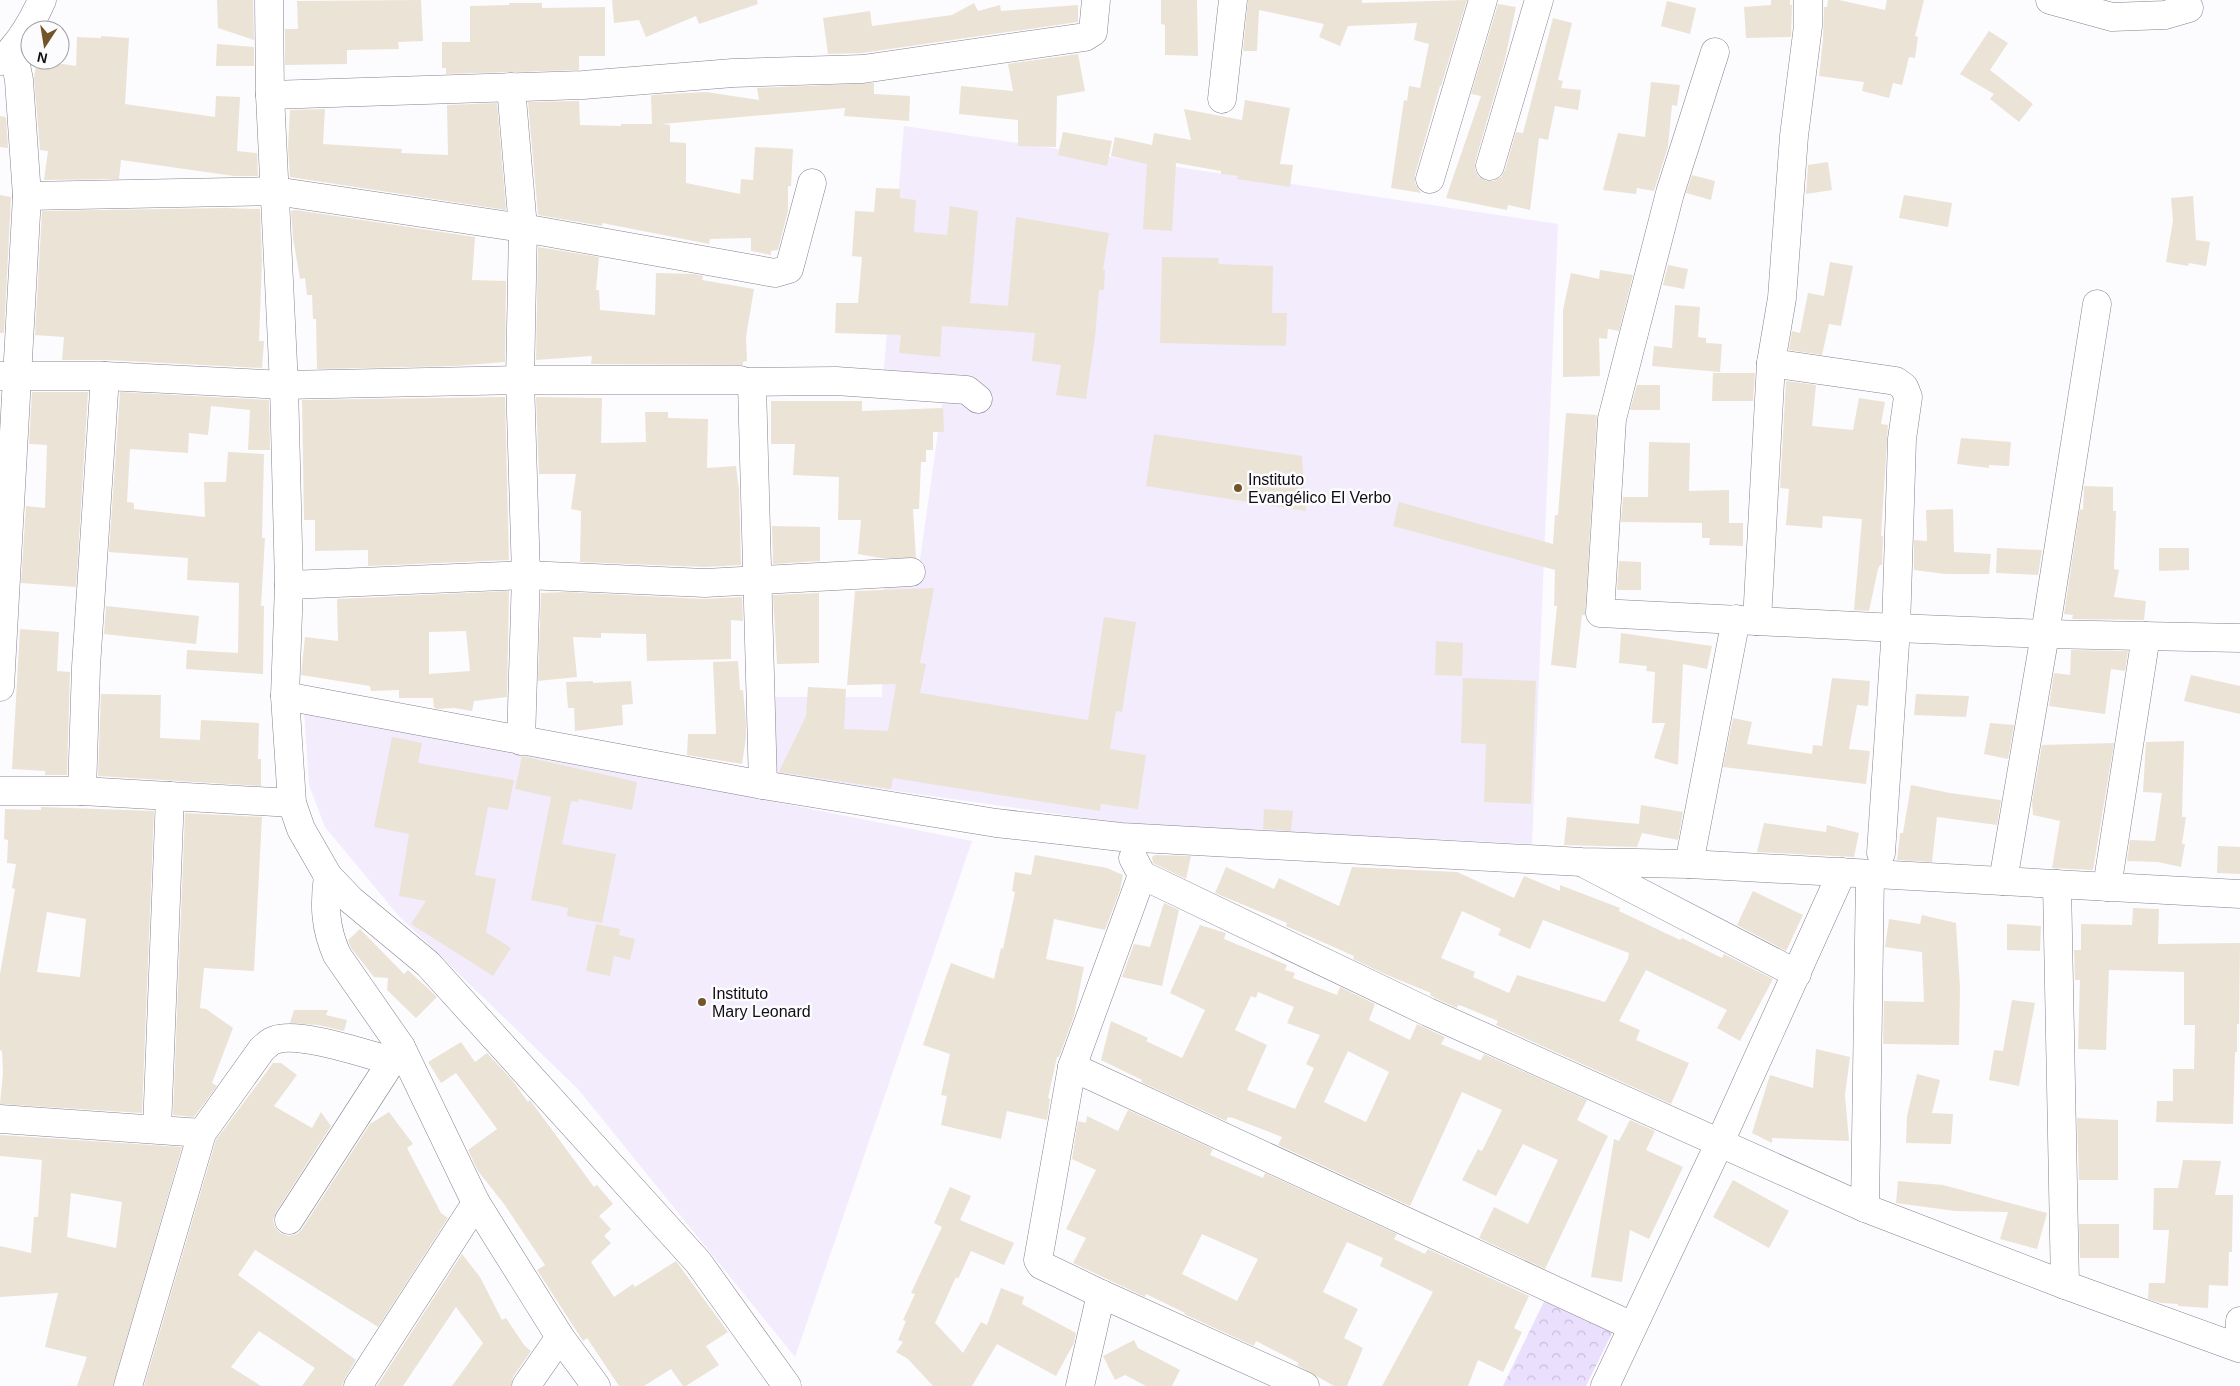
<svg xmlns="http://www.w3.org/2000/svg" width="2240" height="1386" font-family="Arial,sans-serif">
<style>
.built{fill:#f2ecfd}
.park{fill:url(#park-crowns)}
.building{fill:#ece3d7;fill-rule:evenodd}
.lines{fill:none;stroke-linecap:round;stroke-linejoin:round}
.minor-casing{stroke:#86828e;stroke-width:29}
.minor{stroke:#fff;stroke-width:28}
.poi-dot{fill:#725629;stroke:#fcfbfe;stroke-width:2}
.labels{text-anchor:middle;stroke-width:5;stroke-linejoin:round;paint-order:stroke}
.poi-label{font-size:16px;fill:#100e13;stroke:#fcfbfe;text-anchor:start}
</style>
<defs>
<pattern id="park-crowns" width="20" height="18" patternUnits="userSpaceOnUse" patternTransform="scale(1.25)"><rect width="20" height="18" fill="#ebdffe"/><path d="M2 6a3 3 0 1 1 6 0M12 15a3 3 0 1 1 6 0" fill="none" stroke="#c8bed9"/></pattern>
</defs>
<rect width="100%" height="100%" fill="#fcfbfe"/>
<g class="built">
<path d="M904 126 1558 224 1532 844 1128 824 770 773 768 697H882L884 580 917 581 943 397 882 392Z"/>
<path d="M304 708 972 841 795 1357 578 1089 398 915 325 827 309 785Z"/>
</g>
<path class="park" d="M1549 1291 1617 1323 1586 1386H1503Z"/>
<g class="building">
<path d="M217 0H253L254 40 218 28Z"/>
<path d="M421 0 423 41 398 42 399 49 347 50V64L285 65V29H298L297 1Z"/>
<path d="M612 0H757L758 4 699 24 696 16 646 37 639 20 614 23Z"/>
<path d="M1161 0H1197L1198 56 1165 55V25L1161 24Z"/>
<path d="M1248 0H1362V3L1467 0 1441 86H1440L1415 175V183L1421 193 1391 188 1404 100 1407 101 1409 86 1420 88 1429 44 1414 40 1417 23 1348 26 1340 46 1319 37 1324 24 1259 10 1257 51H1243Z"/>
<path d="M1771 0H1790V5H1792L1791 37 1746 38 1744 7 1771 5Z"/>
<path d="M1828 0H1839L1885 10 1887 0H1924L1915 36 1918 37 1915 58 1909 57 1902 85 1893 83 1889 98 1862 91 1864 82 1819 76 1823 39 1824 7H1827Z"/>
<path d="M1667 1 1696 8 1690 34 1661 26Z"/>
<path d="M509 3H542V8L605 7V56H579V70L446 74V68H442V42H470V6L509 5Z"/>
<path d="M974 3 978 11 1000 5 1001 11 1078 5V22L862 53 828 54 823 18 870 11 872 26 952 15Z"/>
<path d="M1498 4 1516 7 1505 59 1475 162V169L1478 176 1486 181H1494L1501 177 1505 170 1516 132 1523 133 1553 18 1572 23 1558 80 1563 81 1561 88 1581 90 1578 110 1555 106 1548 140 1539 138 1530 210 1508 205 1507 210 1446 198 1481 96 1471 94Z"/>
<path d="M1989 31 2008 43 1990 70 2033 104 2019 122 1990 99 1994 94 1960 74Z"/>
<path d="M101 36 129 38 125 104 215 117 216 96 240 97 237 151 257 153 258 176H234L121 160 119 179 44 180 48 151 40 150 34 77 37 60 76 66 77 37 101 38Z"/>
<path d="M217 44 254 47V66H216Z"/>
<path d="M1078 54 1085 91 1057 96 1056 147 1018 146V120L959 114 961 86 1013 91 1008 64Z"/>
<path d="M1651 82 1680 85 1677 106 1672 105 1668 147 1654 191 1637 188 1636 194 1603 190 1618 133 1645 137Z"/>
<path d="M874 83V94L910 96 909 121 844 116 845 108 662 124 670 125V142L686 143V183L740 194 741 179 753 180 755 147 793 149 791 186H788V211L778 250 771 251V255L751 251V238L710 239 709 244 602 223V226L538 215 528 102 579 101 580 125 621 126V124H652L651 95 706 92 759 100 757 88Z"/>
<path d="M1245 100 1290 108 1280 164 1293 165 1290 187 1237 179 1238 176 1221 174V171L1176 163 1172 231 1143 229 1147 164 1111 156 1115 137 1152 145 1154 133 1191 140 1184 109 1242 120Z"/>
<path d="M497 103 506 210 290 177 288 147 290 110 325 109 323 144 402 149 401 153 448 155 447 105Z"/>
<path d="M0 116 6 117 8 148 0 147Z"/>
<path d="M1063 132 1112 141 1107 166 1058 155Z"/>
<path d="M1828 162 1832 190 1806 194 1808 165Z"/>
<path d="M1692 175 1715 181 1711 200 1686 193Z"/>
<path d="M876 188 900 189V198L916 200 914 232 947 235 950 206 978 211 970 303 1008 306 1016 217 1109 233 1103 270H1105L1104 290H1099L1095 337 1086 399 1056 395 1061 365 1032 361 1035 333 942 326 940 357 899 353 901 335 835 333 836 303H858L862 257 852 256 855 211 874 212Z"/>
<path d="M0 195 11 197 4 333H0Z"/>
<path d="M1904 195 1952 203 1948 227 1899 218Z"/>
<path d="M2193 196 2196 240 2210 242 2206 266 2189 263 2188 266 2166 262 2173 221 2171 198Z"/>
<path d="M226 208 260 209 262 260 259 341H264L262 368 106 360H62L64 337 35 335 42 211Z"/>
<path d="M296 210 475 237 472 280 506 281 505 362 455 366 317 369 316 319H313L312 295H307L305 278 300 279 293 238 291 211Z"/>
<path d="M538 247 599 257 596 290H599L600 310 655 315 656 273 694 274 703 276 702 280 754 289 746 337 747 361 743 362V365L591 364 592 356 536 360Z"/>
<path d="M1162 257 1219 258 1218 264 1273 266 1272 313H1287L1286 346 1160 343Z"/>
<path d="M1830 262 1853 266 1841 326 1829 324 1822 355 1789 350 1792 331 1800 333 1808 293 1824 296Z"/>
<path d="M1668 265 1688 269 1684 289 1663 285Z"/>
<path d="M1600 270 1633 275 1619 331 1608 329 1607 339 1599 338 1600 376 1563 377V310L1571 273 1599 279Z"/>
<path d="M1675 305 1700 307 1698 337 1706 338V343L1722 344 1720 372 1652 366 1654 346 1672 348Z"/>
<path d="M1713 373H1755L1753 401H1712Z"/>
<path d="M1786 381 1816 385 1812 426 1853 430 1859 398 1885 402 1881 424 1888 425 1881 536H1883L1882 565H1880L1878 569 1869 611 1854 610 1862 519 1823 516 1822 528 1786 525 1789 489 1780 488Z"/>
<path d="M1637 385H1660V410H1630Z"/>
<path d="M32 392H88L76 587 21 583 26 506 45 508 47 445 29 444Z"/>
<path d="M120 392 269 400 270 450H248L250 410 211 406 208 435 189 433 188 453 130 449 127 502 134 503V509L205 517 204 482H226L228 452 264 454 262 538H265L261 606H264L263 674 186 669 187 650 238 653 239 583 187 580 188 558 109 552Z"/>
<path d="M505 397 509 560 368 566V550L315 551V520H304L302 400Z"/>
<path d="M536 397 602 398 601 443 646 442 645 412H668V418L708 419 707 468 736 466 739 490 741 565 705 567 580 562 581 511 571 509 576 474H539Z"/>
<path d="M771 401H862V411L943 408 944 432H933V450H926V462H921L919 509H913L916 558H880L858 554 861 520H838L839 477 793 475 795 444H771Z"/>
<path d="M1566 413 1597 415 1585 615H1582L1576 668 1551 665 1557 606H1554L1555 570 1393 526 1399 502 1553 544 1555 515H1558Z"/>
<path d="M1154 434 1302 456 1306 511 1146 486Z"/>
<path d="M1961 438 2011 442 2009 466 1989 465V468L1957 464Z"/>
<path d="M1649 442 1690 443 1689 491 1729 490V523H1743V546L1709 545 1710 538H1702V523L1621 522 1623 497H1648Z"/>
<path d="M2084 486 2113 487V511H2116L2114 569 2119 570 2114 597 2146 601 2144 620 2072 619 2073 615 2064 614 2080 509 2083 510Z"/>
<path d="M1953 509 1954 552 1991 554 1989 574H1946L1914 570V540L1927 541 1926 510Z"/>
<path d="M772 526 820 527V561L773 564Z"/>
<path d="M1997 548 2042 550 2038 575 1996 573Z"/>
<path d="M2159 548H2189V570L2159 571Z"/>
<path d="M1619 561 1641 562V590H1617Z"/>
<path d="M934 588 920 663 926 664 920 693 1088 720 1104 617 1136 622 1122 712 1116 711 1110 749 1146 755 1138 809 1101 804 1100 811 893 778 891 789 779 772 806 716 808 687 846 689 844 729 888 731 896 684 847 685 855 591Z"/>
<path d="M509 591 507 697 474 701 472 711 454 708 439 709 434 708 433 698H399V690L371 691 370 686 301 675 305 637 338 641 337 599ZM466 631 470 671 429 674V632Z"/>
<path d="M566 592 704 599 742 597 743 621 731 620V659L647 661 646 634 601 633V638L573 637 577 677 538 681 541 593Z"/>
<path d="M819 593V663L777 664 773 595Z"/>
<path d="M106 606 199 616 196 644 104 634Z"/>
<path d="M20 629 59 632 57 671 70 672 67 775H45V771L12 769Z"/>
<path d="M1621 633 1712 646 1707 669 1683 664 1678 765 1654 758 1665 723H1652L1655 672 1646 671 1647 666 1619 663Z"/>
<path d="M1436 641 1463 643 1462 676 1435 675Z"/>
<path d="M2071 650 2128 651 2125 671 2111 669 2105 714 2049 706 2054 673 2070 675Z"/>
<path d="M738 661 740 690H743L746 723V738L742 764 687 755 688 734H716L713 662Z"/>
<path d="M2191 675 2240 686V714L2184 701Z"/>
<path d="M1463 678 1536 681 1531 804 1484 802 1486 744 1461 743Z"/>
<path d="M1832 678 1870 681 1868 706 1857 705 1849 749 1870 751 1866 784 1723 767 1733 718 1752 722 1747 744 1812 754 1813 745 1822 746Z"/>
<path d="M593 681V683L631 681 633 704 622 705 623 725 575 731 574 708H568L566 682Z"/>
<path d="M101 694 161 695 160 738 200 740 201 720 259 723 258 759H261V786L98 776Z"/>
<path d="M1916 694 1969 696 1966 717 1914 715Z"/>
<path d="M1990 723 2014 725 2008 759 1984 754Z"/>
<path d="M392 737 422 743 418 763 514 780 508 810 488 807 475 875 496 879 486 932 511 948 493 976 411 924 426 901 399 896 409 834 374 827Z"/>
<path d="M2184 741 2182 817H2186L2182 844H2185L2181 867 2158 862 2127 861 2130 840 2155 841 2162 793 2143 792 2146 742Z"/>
<path d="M2114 743 2093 870 2052 868 2060 821 2033 815 2032 802 2042 745Z"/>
<path d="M522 756 637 782 632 810 578 799V802L571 801 562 844 616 854 602 923 567 916 568 908 531 900 551 797 515 789Z"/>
<path d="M1911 785 1950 793 2001 800 1997 825 1937 817 1932 862 1897 860 1900 833H1903Z"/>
<path d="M1641 805 1683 812 1678 840 1642 833 1637 847 1564 845 1567 817 1639 824Z"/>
<path d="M41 807 154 811 142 1113 0 1104 3 1073 2 1051 0 1050V974L15 889 12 888 16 864 7 863 8 840 4 839 5 809 41 810ZM47 912 86 919 80 977 37 972Z"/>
<path d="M1264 809 1293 811 1291 831 1263 829Z"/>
<path d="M185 813 262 817 254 971 204 968 200 1008 206 1009 233 1028 212 1083 217 1086 194 1117 173 1115Z"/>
<path d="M1764 823 1826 832 1827 825 1859 833 1854 857 1757 852Z"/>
<path d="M2218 846 2240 847V874L2217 873Z"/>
<path d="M1035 855 1107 868 1123 875 1120 890 1105 930 1054 919 1046 959 1084 967 1074 1016 1059 1057H1057L1048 1098 1050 1099 1047 1120 1007 1111 1001 1139 941 1125 947 1096 941 1095 950 1054 923 1045 944 982 951 963 994 979 1001 948 1003 949 1015 892 1012 891 1015 872 1031 875Z"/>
<path d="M1155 855 1191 856 1186 879 1153 863 1152 857Z"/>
<path d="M1226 867 1274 889 1279 878 1339 906 1352 867 1457 872 1514 898 1524 876 1560 891V885L1620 908 1619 911 1680 940 1682 938 1722 958 1724 954 1773 979 1740 1041 1717 1028 1727 1010 1646 970 1619 1021 1640 1030 1636 1040 1689 1063 1671 1104 1496 1025 1498 1021 1462 1006 1458 1005 1457 1008 1435 998 1430 995 1431 993 1387 975 1353 959 1354 956 1286 926 1287 923 1215 893ZM1462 911 1501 929 1498 935 1530 949 1543 920 1629 953 1628 959 1605 1002 1517 975 1509 993 1473 977 1475 972 1441 958Z"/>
<path d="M1753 891 1803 915 1786 951 1737 925Z"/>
<path d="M1164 903 1179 910 1162 986 1122 977 1134 944 1150 947Z"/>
<path d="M2133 908 2159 909 2158 944 2240 943 2239 1024H2237V1052H2235L2233 1124 2156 1122 2157 1101H2173V1069H2194L2195 1025H2184V972L2109 970 2106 1050 2078 1049 2080 980H2075L2074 950H2081V924L2132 925Z"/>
<path d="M1922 915 1956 923 1960 988 1959 1045 1883 1044 1884 1001 1924 1002 1922 952 1885 947 1889 919 1920 924Z"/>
<path d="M596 924 620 929 619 935 635 939 630 960 614 956 610 976 586 971Z"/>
<path d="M2007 924 2041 926 2040 951 2007 950Z"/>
<path d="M1200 925 1226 933 1224 939 1287 965 1285 970 1295 973 1293 978 1337 995 1340 987 1375 1004 1369 1020 1410 1040 1417 1024 1445 1037 1441 1044 1479 1060H1481L1484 1054 1587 1100 1577 1120 1608 1136 1545 1269 1479 1238 1494 1207 1528 1224 1558 1160 1523 1144 1496 1196 1462 1180 1478 1149 1482 1151 1502 1110 1462 1092 1410 1206 1278 1145 1282 1137 1233 1118 1228 1117 1226 1121 1141 1082 1142 1080 1101 1060 1111 1021 1148 1038 1146 1041 1182 1058 1205 1010 1170 993ZM1258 992 1294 1007 1287 1023 1320 1035 1306 1064 1314 1068 1295 1109 1247 1090 1267 1045 1235 1030 1251 996 1256 998ZM1348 1051 1389 1072 1366 1122 1324 1102Z"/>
<path d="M360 929 404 974 408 970 437 997 416 1018 387 990 388 978 374 977 351 948 348 940Z"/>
<path d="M2012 1000 2035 1003 2019 1086 1989 1080 1994 1050 2003 1051Z"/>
<path d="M294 1010H328L326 1015 347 1020 344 1031 318 1025 290 1023Z"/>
<path d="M461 1042 475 1062 487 1053 512 1080 528 1102 530 1100 594 1187 597 1185 613 1204 599 1216 611 1229 604 1236 611 1243 591 1262 614 1297 633 1284 635 1287 676 1261 728 1332 706 1346 719 1365 686 1386H683L671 1369 644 1386H619L587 1338 583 1341 537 1270 545 1265 504 1204 478 1171 468 1150 497 1129 456 1073 441 1083 428 1062Z"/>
<path d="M1816 1049 1850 1057 1845 1095 1849 1141 1772 1138V1143L1752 1133 1770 1075 1813 1088Z"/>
<path d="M273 1063H281L297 1075 274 1106 312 1128 321 1112 331 1126 276 1212 273 1220 275 1227 280 1233 289 1236 297 1234 302 1229 370 1124 389 1112 413 1144 407 1148 441 1213 448 1218 378 1327 255 1250 238 1275 356 1360 345 1378 342 1386H302L315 1368 259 1331 231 1367 261 1386H144L216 1140Z"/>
<path d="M1917 1074 1940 1080 1932 1113 1953 1114 1951 1144 1906 1143 1907 1116Z"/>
<path d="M1128 1110 1213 1149 1210 1155 1263 1178 1265 1173 1397 1234 1394 1239 1425 1254 1428 1249 1529 1296 1514 1328 1522 1332 1503 1372 1478 1360 1468 1386H1382L1433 1292 1380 1266 1383 1258 1347 1242 1323 1292 1358 1309 1344 1338 1363 1348 1347 1386H1334L1297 1365 1299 1363 1256 1341 1254 1346 1184 1314 1185 1313 1146 1294 1145 1297 1073 1263 1086 1238 1066 1229 1096 1170 1072 1159 1078 1121 1086 1123 1087 1116 1118 1131ZM1202 1234 1258 1259 1237 1301 1182 1274Z"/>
<path d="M2077 1118 2118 1120V1180H2079Z"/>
<path d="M1630 1120 1655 1131 1646 1150 1683 1167 1649 1239 1630 1230 1622 1282 1591 1277 1614 1139 1619 1141Z"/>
<path d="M0 1135 182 1147 113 1386H77L87 1357 45 1347 58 1293 0 1297V1246L31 1253 34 1217H38L42 1160 0 1156ZM71 1193 122 1202 116 1248 67 1237Z"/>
<path d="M2183 1160 2221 1161 2215 1195H2233L2232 1252H2229L2228 1286 2209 1285 2208 1308 2178 1306V1304L2161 1303 2148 1299 2149 1283H2165L2169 1230H2153L2154 1188H2178Z"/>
<path d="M1733 1180 1789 1211 1769 1248 1713 1217Z"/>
<path d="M1898 1181 1943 1185 2047 1213 2037 1249 2000 1239 2008 1212 1955 1211 1896 1203Z"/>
<path d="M950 1187 971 1196 960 1220 1014 1243 1004 1265 971 1251 958 1279 956 1277 935 1323 963 1353 981 1322 987 1325 1001 1288 1024 1297 1022 1304 1076 1333 1074 1343 1056 1376 997 1344 972 1386H933L908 1359 896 1352 903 1342 898 1340 906 1321 903 1320 915 1294 911 1293 942 1227 934 1223Z"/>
<path d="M2079 1224H2119V1258H2080Z"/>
<path d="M462 1254 480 1277 502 1320 506 1318 524 1345 531 1351 513 1377 511 1386H452L483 1343 456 1307 403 1386H377Z"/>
<path d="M1134 1340 1138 1348 1180 1370 1172 1386H1146L1125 1375 1115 1380 1103 1356Z"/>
</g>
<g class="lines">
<defs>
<g id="minor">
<path d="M269 0 270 95 284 385 289 585 285 696 292 803 301 829 328 876 351 900 428 964 698 1262 787 1386"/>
<path d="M2050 0 2112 17 2165 15 2189 8"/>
<path d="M1715 52 1670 193 1612 419 1600 613 1896 628 2045 634 2240 638"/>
<path d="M1 61C19 44 32 23 42 0"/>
<path d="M511 87 523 228 520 380 526 575 521 741"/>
<path d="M270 95 583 85 733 73 863 69 1085 37 1093 32 1096 0"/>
<path d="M1222 99 1233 0"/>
<path d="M1490 166 1539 0"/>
<path d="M1430 179 1483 0"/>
<path d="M27 196 275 191 523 228 775 273 789 269 812 183"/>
<path d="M1771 363 1896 381 1904 387 1908 397 1902 439 1896 628 1881 853"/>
<path d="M0 376H105L284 385 520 380H740L752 385 763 785"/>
<path d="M747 382 836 381 967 390 978 399"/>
<path d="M289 585 526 575 705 583 911 572"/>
<path d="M1757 621 1771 363 1782 298 1794 136 1808 26V0"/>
<path d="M0 687 27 196 19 80 13 50"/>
<path d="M285 696 763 785 996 823 1121 837 1582 862 1689 864 2240 894"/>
<path d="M0 791H82L292 803"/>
<path d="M82 791 86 667 105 376"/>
<path d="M1133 858 1142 875 1072 1067 1038 1260 1041 1265 1101 1294 1305 1386"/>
<path d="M1689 864 1736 619"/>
<path d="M1587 865 1797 974"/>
<path d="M1142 875 1428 1012 1865 1208 2065 1285 2239 1348 2240 1321"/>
<path d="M328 876C324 905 325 928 337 955L401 1047 476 1203 560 1337 596 1386"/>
<path d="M2003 881 2045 634 2097 304"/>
<path d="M2057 884 2065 1285"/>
<path d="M2107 887 2146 636"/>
<path d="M1072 1067 1632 1326"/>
<path d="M0 1119 202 1133"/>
<path d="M157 1129 170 796"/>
<path d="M1865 1208 1870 874"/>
<path d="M289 1220 401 1047"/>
<path d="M128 1386 202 1133 262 1049C266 1046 270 1041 275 1040 299 1031 365 1054 392 1061"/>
<path d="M358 1386 476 1203"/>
<path d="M526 1386 560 1337"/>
<path d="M1080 1386 1101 1294"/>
<path d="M1605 1386 1720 1142 1842 872"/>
</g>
</defs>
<use href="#minor" class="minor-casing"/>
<use href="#minor" class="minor"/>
</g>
<g class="poi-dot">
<circle cx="1238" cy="488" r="5"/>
<circle cx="702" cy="1002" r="5"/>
</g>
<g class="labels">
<g class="poi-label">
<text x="1248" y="485">Instituto<tspan x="1248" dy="18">Evangélico El Verbo</tspan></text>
<text x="712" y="999">Instituto<tspan x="712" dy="18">Mary Leonard</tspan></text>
</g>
</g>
<g transform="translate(45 45) rotate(192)"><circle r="24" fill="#fcfbfe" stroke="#9e9ca0"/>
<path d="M0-4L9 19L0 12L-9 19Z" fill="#725629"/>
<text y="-8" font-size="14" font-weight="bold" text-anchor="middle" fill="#100e13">N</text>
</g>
</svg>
